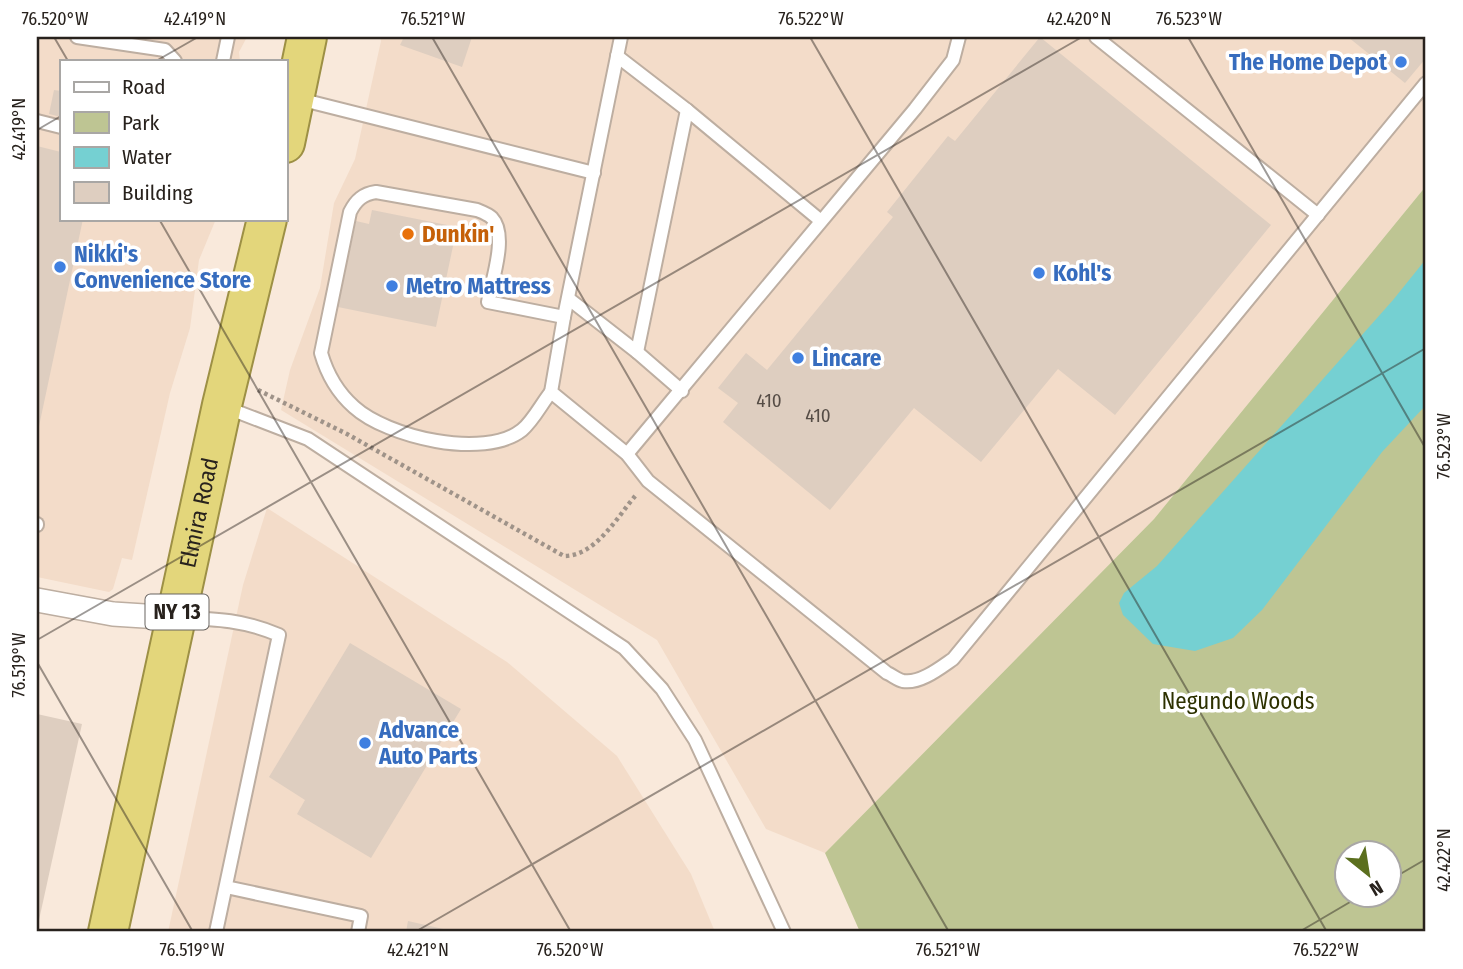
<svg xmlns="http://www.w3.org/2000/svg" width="1463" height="969" font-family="'Fira Sans Condensed',sans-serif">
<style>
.built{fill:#f3dcc9}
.green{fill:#bec593;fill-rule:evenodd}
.water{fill:#75d0d2}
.building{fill:#decec0}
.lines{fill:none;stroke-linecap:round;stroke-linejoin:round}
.service-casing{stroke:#bdaea1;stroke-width:16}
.minor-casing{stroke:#bdaea1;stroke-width:26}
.trunk-casing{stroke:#9d9045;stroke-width:42}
.path{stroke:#9f9389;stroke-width:4.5;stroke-dasharray:3.5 3.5;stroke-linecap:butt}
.service{stroke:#fff;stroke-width:12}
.minor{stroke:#fff;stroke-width:23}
.trunk{stroke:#e3d67b;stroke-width:38}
.ticks{fill:none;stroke:#28221d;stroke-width:2;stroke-opacity:0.45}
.shop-dot{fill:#3f7fe0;stroke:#fff;stroke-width:2.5}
.food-dot{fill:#e8710a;stroke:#fff;stroke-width:2.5}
.labels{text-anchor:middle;stroke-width:7;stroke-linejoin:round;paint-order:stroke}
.number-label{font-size:19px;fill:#564d46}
.shield{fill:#fff;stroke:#686461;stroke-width:2}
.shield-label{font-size:21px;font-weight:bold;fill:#28221d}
.shop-label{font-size:23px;font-weight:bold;fill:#366cbe;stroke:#fff;text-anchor:start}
.food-label{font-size:23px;font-weight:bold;fill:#c56008;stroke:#fff;text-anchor:start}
.street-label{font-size:23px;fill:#28221d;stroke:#fff}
.park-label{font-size:23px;fill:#2d3100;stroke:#fff}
.neatline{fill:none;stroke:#28221d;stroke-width:2.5}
.ticks-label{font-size:18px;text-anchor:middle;fill:#28221d}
</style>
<rect width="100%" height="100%" fill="#f9e9db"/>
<g class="built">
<path d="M37 37H247L239 52 240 61H61V219H216L199 260 190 328 170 393 132 560 122 558 113 589 109 592 37 577Z"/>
<path d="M380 37H1426V186L1154 519 825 853 766 829 657 640 281 410 290 370 320 288 334 203 355 159 381 41Z"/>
<path d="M267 508 507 662 617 756 691 874 715 932H168L243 585Z"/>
</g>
<path class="green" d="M1426 186V932H860L825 853 1154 519ZM1348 853H1390V895H1348Z"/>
<path class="water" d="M1426 259V405L1382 452 1262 610 1233 638 1195 651 1153 644 1123 615 1119 603 1124 593 1157 566 1393 300Z"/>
<g class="building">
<path d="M404 37H472L462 67 400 45Z"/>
<path d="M1040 37 1271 225 1115 415 1058 369 981 462 914 408 830 510 723 422 738 403 718 388 746 353 767 370 893 217 887 212 948 136 955 141Z"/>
<path d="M1348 37H1426V58L1405 83Z"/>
<path d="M54 90 61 91V117L49 114Z"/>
<path d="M37 146 61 152V219H83L38 431Z"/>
<path d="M372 210 457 227 436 327 338 307 356 221 369 224Z"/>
<path d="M350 643 461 709 371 858 297 814 305 800 269 777Z"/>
<path d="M37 714 82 724 39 920 37 919Z"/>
<path d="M408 921 452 931V932H406Z"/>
</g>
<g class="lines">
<defs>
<g id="service">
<path d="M77 37 165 50 175 61"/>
<path d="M621 37 564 317 551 392 627 454 648 481 887 673C892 675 898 680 903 681 920 684 940 668 953 659L1426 83"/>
<path d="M1096 37 1318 215"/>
<path d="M617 56 687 110 821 221"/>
<path d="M223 61 228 37"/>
<path d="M299 99 594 173"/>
<path d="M37 121 61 127"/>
<path d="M569 299 637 352 682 391"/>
<path d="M637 352 687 110"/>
<path d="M551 392C542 403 533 421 522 430 484 460 387 437 354 407 337 392 327 374 321 353L350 212C356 200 363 194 376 192L477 210C482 212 488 214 492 218 508 235 492 280 488 302L564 317"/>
<path d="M225 407 308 439 624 648 662 689 695 740 784 932"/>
<path d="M627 454 915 109 953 60 959 37"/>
<path d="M37 525V524"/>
<path d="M180 618C217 619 244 620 279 635L216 932"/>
<path d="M226 887 361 916 358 932"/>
</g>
<path id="minor" d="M37 600 113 614 176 618"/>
<g id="trunk">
<path d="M285 143 307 37"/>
<path id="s1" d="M108 932 222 405 267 219"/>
</g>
</defs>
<use href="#service" class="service-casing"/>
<use href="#minor" class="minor-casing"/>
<use href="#trunk" class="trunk-casing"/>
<path class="path" d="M258 390 347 434 564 556C596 556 617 517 636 495"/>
<use href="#service" class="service"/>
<use href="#minor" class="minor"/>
<use href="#trunk" class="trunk"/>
</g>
<path class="ticks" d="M54 37 68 61M432 37 949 932M810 37 1327 932M1188 37 1426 449M156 61 198 37M37 130 61 116M159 219 571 932M37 640 1082 37M37 662 193 932M1390 880 1426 859M415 932 1426 348M1299 932 1362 895"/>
<g class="shop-dot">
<circle cx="1401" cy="62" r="7"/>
<circle cx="60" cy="267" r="7"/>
<circle cx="1039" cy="273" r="7"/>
<circle cx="392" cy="286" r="7"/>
<circle cx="798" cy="358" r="7"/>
<circle cx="365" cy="743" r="7"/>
</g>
<circle class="food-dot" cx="408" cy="234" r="7"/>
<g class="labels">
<g class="number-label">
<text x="769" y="407">410</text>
<text x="818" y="422">410</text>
</g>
<rect class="shield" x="145.5" y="594.5" width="63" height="35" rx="5"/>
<g class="shield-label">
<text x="177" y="619">NY 13</text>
</g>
<g class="shop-label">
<text x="1387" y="70" text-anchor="end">The Home Depot</text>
<text x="74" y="262">Nikki's<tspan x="74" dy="26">Convenience Store</tspan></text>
<text x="1053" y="281">Kohl's</text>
<text x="406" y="294">Metro Mattress</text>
<text x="812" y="366">Lincare</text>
<text x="379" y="738">Advance<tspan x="379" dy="26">Auto Parts</tspan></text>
</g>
<g class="food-label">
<text x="422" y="242">Dunkin'</text>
</g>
<g class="street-label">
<text dy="8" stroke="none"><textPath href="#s1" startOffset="429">Elmira Road</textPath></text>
</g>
<g class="park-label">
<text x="1238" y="709">Negundo Woods</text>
</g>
</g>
<rect width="1463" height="969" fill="none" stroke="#ffffff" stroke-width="77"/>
<rect x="60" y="60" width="228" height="161" fill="#ffffff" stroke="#a9a7a5" stroke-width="2"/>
<rect x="74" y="82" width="35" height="10" fill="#ffffff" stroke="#a9a7a5" stroke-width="2"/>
<text x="122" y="94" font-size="21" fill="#28221d">Road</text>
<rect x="74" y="112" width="35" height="21" fill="#bec593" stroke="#a9a7a5" stroke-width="2"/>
<text x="122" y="130" font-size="21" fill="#28221d">Park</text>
<rect x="74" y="147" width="35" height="21" fill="#75d0d2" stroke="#a9a7a5" stroke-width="2"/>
<text x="122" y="164" font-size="21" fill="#28221d">Water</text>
<rect x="74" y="182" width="35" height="21" fill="#decec0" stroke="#a9a7a5" stroke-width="2"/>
<text x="122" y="200" font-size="21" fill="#28221d">Building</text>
<g transform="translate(1368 874) rotate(150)"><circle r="33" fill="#ffffff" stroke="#a9a7a5" stroke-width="2"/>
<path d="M0-5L12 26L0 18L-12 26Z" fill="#5b6f1e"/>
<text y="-10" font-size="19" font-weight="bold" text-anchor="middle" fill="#28221d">N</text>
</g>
<rect x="38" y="38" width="1386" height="892" class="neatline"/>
<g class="ticks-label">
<text x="55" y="25">76.520°W</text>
<text x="195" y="25">42.419°N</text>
<text x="433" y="25">76.521°W</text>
<text x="811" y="25">76.522°W</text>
<text x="1079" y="25">42.420°N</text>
<text x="1189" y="25">76.523°W</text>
<text transform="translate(19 129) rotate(-90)" y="6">42.419°N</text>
<text transform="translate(1444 446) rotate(-90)" y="6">76.523°W</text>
<text transform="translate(19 665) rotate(-90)" y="6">76.519°W</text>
<text transform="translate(1444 860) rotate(-90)" y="6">42.422°N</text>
<text x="192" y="956">76.519°W</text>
<text x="418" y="956">42.421°N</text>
<text x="570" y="956">76.520°W</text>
<text x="948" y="956">76.521°W</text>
<text x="1326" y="956">76.522°W</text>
</g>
</svg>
